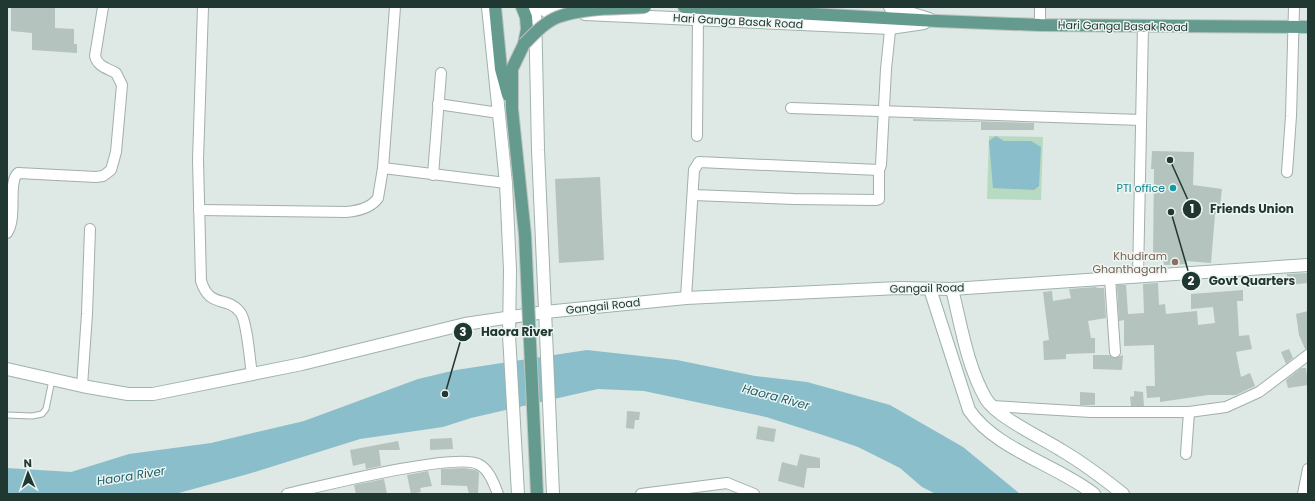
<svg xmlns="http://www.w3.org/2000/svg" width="1315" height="501" font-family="Poppins,sans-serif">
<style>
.green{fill:#b8d9c2}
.water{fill:#89beca}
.building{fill:#b4c3bd}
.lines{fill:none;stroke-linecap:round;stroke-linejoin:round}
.lane-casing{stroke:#a2afab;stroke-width:7}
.street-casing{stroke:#a2afab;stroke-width:12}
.secondary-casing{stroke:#9eb3ac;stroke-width:14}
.primary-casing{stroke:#bcc3c1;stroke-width:14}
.lane{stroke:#fff;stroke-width:5}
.street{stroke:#fff;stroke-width:10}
.secondary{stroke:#fff;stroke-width:12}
.primary{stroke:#659b8f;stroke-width:12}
.primary-bridge-casing{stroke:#bcc3c1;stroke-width:14;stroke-linecap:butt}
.primary-bridge{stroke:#659b8f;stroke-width:12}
.culture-dot{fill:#0f9aa8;stroke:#eef6f2;stroke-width:1.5}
.education-dot{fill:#8d6e63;stroke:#eef6f2;stroke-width:1.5}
.labels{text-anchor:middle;stroke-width:3;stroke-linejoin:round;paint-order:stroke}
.street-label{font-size:11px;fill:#213731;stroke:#eef6f2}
.culture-label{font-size:11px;fill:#0d838f;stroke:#eef6f2;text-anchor:end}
.education-label{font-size:11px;fill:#785e54;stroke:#eef6f2;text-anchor:end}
.water-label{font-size:12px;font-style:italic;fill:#205e6e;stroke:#eef6f2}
.leader{fill:none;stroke:#213731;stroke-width:1.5}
.callout-dot{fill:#213731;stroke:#eef6f2;stroke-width:1.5}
.mark-label{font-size:12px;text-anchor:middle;font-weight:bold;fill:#fff}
.callout-label{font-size:12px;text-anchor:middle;font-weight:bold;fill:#213731;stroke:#eef6f2;stroke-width:3;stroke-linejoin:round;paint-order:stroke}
</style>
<rect width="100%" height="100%" fill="#dee8e4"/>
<path class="green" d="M989 136 1043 137 1041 200 987 199Z"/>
<g class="water">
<path d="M996 136 1004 141H1031L1041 147 1039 186 1034 190 993 188 989 141Z"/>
<path d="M587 350 677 360 755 376 807 382 890 405 963 447 1020 494H936L922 487 900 468 858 447 826 436 766 417 644 391 598 389 471 418 443 427 360 439 248 474 175 494H7V468L71 472 129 454 211 443 304 421 418 379 456 370Z"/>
</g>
<g class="building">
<path d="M11 7H55V28L74 29V44H77V53L32 50V33L11 31Z"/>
<path d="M913 119 1034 123V130H981V122L913 121Z"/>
<path d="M1152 151 1194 152 1193 185 1222 189 1219 214H1215L1211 263 1187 261V264L1164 265 1163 256H1153L1154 169H1151Z"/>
<path d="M600 177 604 260 559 263 555 179Z"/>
<path d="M1308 273V283L1288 285 1287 274Z"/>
<path d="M1158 283 1159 305 1165 304 1166 314 1197 311 1198 325 1215 323 1213 307 1191 309V294L1243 290V301H1237L1239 336 1249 335 1252 349 1236 352 1241 377 1250 373 1255 386 1236 395H1208L1160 402V397L1147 398 1146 386H1155L1154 345 1124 346V320L1119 321 1117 285H1126L1128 314 1144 313 1143 284Z"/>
<path d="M1096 287 1097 288H1104L1106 318 1088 321 1091 338H1095V353L1066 354V359L1044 360 1043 341 1049 340 1043 292 1052 291 1053 301 1071 298 1069 289Z"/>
<path d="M1308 311V349H1305L1299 335 1296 314Z"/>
<path d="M1289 349 1293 358 1286 364 1281 352Z"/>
<path d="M1093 355H1109L1115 358 1123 355 1122 370 1093 369Z"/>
<path d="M1301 368H1306L1308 385 1288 388 1286 380Z"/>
<path d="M1134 391 1143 392 1144 406H1131L1130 397 1134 396Z"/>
<path d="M1080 392 1095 393V405H1080Z"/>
<path d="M627 411 640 412 639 420H635L634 429 626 428Z"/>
<path d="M758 426 776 429 774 442 756 439Z"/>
<path d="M452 438 453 449 430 450V439Z"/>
<path d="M398 441 400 450H379L381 466 366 469 365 463 353 466 350 450Z"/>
<path d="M800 454 820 458V468H807L804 488 778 481 782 462 797 466Z"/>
<path d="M464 468 476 470 479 473 478 494H469L467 486 441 485V469Z"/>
<path d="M428 471 432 486 420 488 421 492 411 494 407 475Z"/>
<path d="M384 479 387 494H356L354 485Z"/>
</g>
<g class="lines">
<defs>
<path id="lane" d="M7 415 32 416 42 414 46 409 52 380"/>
<g id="street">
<path d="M203 7 198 160 201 281C210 309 226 295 240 312 247 320 250 362 252 375"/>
<path d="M1040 25V7"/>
<path d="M438 104 499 113"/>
<path d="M791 108 1141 120"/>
<path d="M697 136 698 18"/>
<path d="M383 168 506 183"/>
<path d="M1287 172 1291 116 1294 7"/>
<path d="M433 175 441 73"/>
<path d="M693 195 794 199 876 200 879 199V170"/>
<path d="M199 210 346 212C358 211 371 208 378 198L383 168 395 7"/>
<path d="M7 233C18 217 7 182 18 173L96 177 103 176 111 170 116 152 122 85 116 73C107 68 98 67 95 56L103 7"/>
<path d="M1138 277 1143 26"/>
<path d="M1110 278 1115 352"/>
<path d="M686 298 694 170 699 162 879 170 881 165 886 69 891 21"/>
<path d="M82 386 87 314 90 229"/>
<path d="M992 406 1091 412H1189L1226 407 1259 392 1308 355"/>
<path d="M1186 454 1189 412"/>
<path d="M287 494C318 487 455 452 478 464 489 469 494 484 498 494"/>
<path d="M641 494 727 483 754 494"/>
<path d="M1303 494 1308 469"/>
</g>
<g id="secondary">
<path d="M488 7 506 183 510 270 509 335 518 494"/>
<path d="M535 7 538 150 553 494"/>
<path d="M540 7 549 13 567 14"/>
<path d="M890 7 929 19"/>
<path d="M585 14 890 28 924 23"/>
<path d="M930 289 969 410C995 449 1057 465 1094 494"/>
<path d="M952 289C961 325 967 366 986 399 997 417 1042 438 1061 450 1083 463 1103 478 1123 494"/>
<path d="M7 369 82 386 128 394H153L302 364 465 324 545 312 686 298 899 288 952 289 1308 265"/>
</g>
<g id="primary">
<path d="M495 7 501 69 508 95"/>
<path d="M684 7 937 21 1040 25 1308 27"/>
<path d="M512 109V69L524 44 527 29 526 17 522 7"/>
</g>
</defs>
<use href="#lane" class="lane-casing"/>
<use href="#street" class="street-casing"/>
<use href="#secondary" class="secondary-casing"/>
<use href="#primary" class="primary-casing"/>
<use href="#lane" class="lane"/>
<use href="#street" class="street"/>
<use href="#secondary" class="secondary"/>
<use href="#primary" class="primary"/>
<defs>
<g id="primary-bridge">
<path d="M524 44C534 34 545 22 558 17 585 7 617 9 645 7"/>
<path d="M512 109 525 235 537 494"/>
</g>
</defs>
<use href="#primary-bridge" class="primary-bridge-casing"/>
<use href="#primary-bridge" class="primary-bridge"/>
</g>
<circle class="culture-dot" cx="1173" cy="188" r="4"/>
<circle class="education-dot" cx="1175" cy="262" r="4"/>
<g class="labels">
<g class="street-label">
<text transform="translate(738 21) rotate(3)" y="4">Hari Ganga Basak Road</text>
<text transform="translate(1123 26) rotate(1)" y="4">Hari Ganga Basak Road</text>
<text transform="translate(927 288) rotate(-1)" y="4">Gangail Road</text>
<text transform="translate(603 306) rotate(-6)" y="4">Gangail Road</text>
</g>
<g class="culture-label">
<text x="1165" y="192">PTI office</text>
</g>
<g class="education-label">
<text x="1167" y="260">Khudiram<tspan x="1167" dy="13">Ghanthagarh</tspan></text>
</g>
<g class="water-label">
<text transform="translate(776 397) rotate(15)" y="4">Haora River</text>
<text transform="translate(131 476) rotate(-9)" y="4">Haora River</text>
</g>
</g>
<path class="leader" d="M1170 160L1192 209M1171 212L1191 281M445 394L463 332"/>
<g class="callout-dot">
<circle cx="1170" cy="160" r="4"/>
<circle cx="1171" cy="212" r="4"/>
<circle cx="445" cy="394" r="4"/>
<circle cx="1192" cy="209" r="10"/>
<circle cx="1191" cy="281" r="10"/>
<circle cx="463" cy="332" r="10"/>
</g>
<g class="mark-label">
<text x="1192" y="213">1</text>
<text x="1191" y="285">2</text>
<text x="463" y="336">3</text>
</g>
<g class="callout-label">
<text x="1252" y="213">Friends Union</text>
<text x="1252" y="285">Govt Quarters</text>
<text x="517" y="336">Haora River</text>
</g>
<rect width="1315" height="501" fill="none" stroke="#213731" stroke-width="16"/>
<g transform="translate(28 473) rotate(358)" stroke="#eef6f2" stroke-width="3" paint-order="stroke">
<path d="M0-3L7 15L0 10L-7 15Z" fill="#213731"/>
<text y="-6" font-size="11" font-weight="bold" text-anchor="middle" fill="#213731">N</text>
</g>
</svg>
